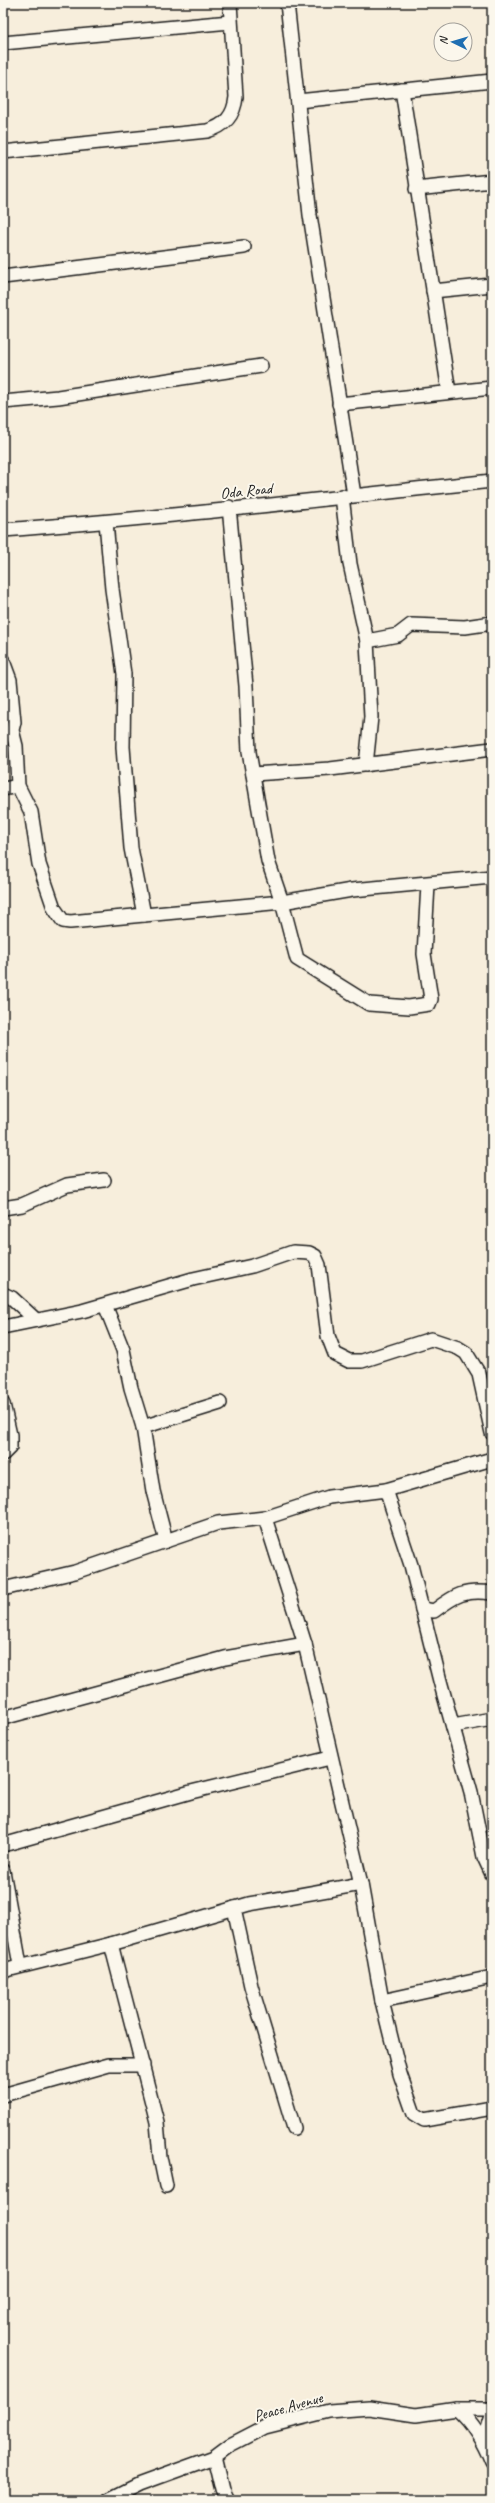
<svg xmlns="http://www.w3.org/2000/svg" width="495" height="2503" font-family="Caveat,sans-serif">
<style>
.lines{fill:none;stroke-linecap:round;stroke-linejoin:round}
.minor-casing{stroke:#1c1c1c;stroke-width:16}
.minor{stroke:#fbf7ec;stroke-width:13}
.labels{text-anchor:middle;stroke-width:4;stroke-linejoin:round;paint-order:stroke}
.street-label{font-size:16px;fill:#1c1c1c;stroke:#fbf7ec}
</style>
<rect width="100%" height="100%" fill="#f7eedc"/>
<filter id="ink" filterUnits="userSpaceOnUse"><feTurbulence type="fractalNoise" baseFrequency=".025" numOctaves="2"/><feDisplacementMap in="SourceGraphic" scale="8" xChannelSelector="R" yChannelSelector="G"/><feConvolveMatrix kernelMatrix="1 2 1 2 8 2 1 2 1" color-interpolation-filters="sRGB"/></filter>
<g filter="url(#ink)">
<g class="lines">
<defs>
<g id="minor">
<path d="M287 3 310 215 354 495"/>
<path d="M3 43 230 22"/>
<path d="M402 90 449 392"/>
<path d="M298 101 492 81"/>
<path d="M3 152 207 131C225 126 234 116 236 97L230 3"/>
<path d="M416 189 492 181"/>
<path d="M3 277 244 247"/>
<path d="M433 291 492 285"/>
<path d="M3 402 58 397 261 366"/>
<path d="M339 404 492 388"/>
<path d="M342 496 350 564 367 641 371 717 366 765"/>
<path d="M229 507 246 686 249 752 268 861 282 902 297 959 369 1004 409 1007 429 1004 431 999 424 954 428 885"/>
<path d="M106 522 112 589 124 674 123 747 131 848 144 915"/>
<path d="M3 530C167 518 329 498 492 481"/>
<path d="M367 641 398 635 411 625 465 627 492 623"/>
<path d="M3 661 10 680 14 722 12 730 16 746 18 786 31 812 39 864 54 908 63 921 70 922 282 902 352 890 492 877"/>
<path d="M253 774 330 769 492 749"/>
<path d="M3 789 18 786"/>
<path d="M3 1208 22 1205 67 1185 104 1180"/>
<path d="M3 1294 12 1298 36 1320"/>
<path d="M105 1305 123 1350 131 1388 143 1427 153 1491 166 1541"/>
<path d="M3 1327 82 1311 193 1279 252 1266 293 1252 309 1253 315 1256 319 1265 328 1336 335 1354 349 1361H362L431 1339 458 1348 466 1353 479 1374 492 1433"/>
<path d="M3 1404 10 1435V1447L3 1454"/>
<path d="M143 1427 220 1403"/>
<path d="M386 1490 411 1565 440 1681 471 1792 484 1857 492 1874"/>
<path d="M265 1518 305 1644 361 1884 382 2001 400 2074 414 2114 424 2120 492 2108"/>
<path d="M3 1589 75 1572 218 1523 265 1518 329 1497 386 1490 492 1459"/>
<path d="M422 1609 434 1611C455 1595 465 1589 492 1593"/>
<path d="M3 1718 225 1658 305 1644"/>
<path d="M453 1726 492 1719"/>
<path d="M3 1845 191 1792 330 1758"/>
<path d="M3 1871 20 1965"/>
<path d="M234 1908 251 1986 294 2128"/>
<path d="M111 1944 157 2122 160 2157 166 2186"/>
<path d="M3 1971 111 1944 249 1904 361 1884"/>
<path d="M382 2001 492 1977"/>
<path d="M3 2095 109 2065H143"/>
<path d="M457 2409C474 2425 483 2440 492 2462"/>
<path d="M484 2441 492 2416"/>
<path d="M214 2457 222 2490 227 2500"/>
<path d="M108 2500 140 2484 214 2457 230 2445 265 2427 329 2411 369 2408 416 2415 457 2409H492"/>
</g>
</defs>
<use href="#minor" class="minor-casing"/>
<use href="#minor" class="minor"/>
</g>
</g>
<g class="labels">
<g class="street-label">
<text transform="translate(246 490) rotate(-6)" y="6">Oda Road</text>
<text transform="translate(288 2406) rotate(-16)" y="6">Peace Avenue</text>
</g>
</g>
<rect width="495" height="2503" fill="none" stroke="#fbf7ec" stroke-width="16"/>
<rect x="8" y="8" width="479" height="2487" fill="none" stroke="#1c1c1c" stroke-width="1.5" filter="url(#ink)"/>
<g transform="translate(453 42) rotate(275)"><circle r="19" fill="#fbf7ec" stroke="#a29f99"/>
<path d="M0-3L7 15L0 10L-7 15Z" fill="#1f6fb2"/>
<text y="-6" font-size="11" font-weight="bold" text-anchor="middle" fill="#1c1c1c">N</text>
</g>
</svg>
